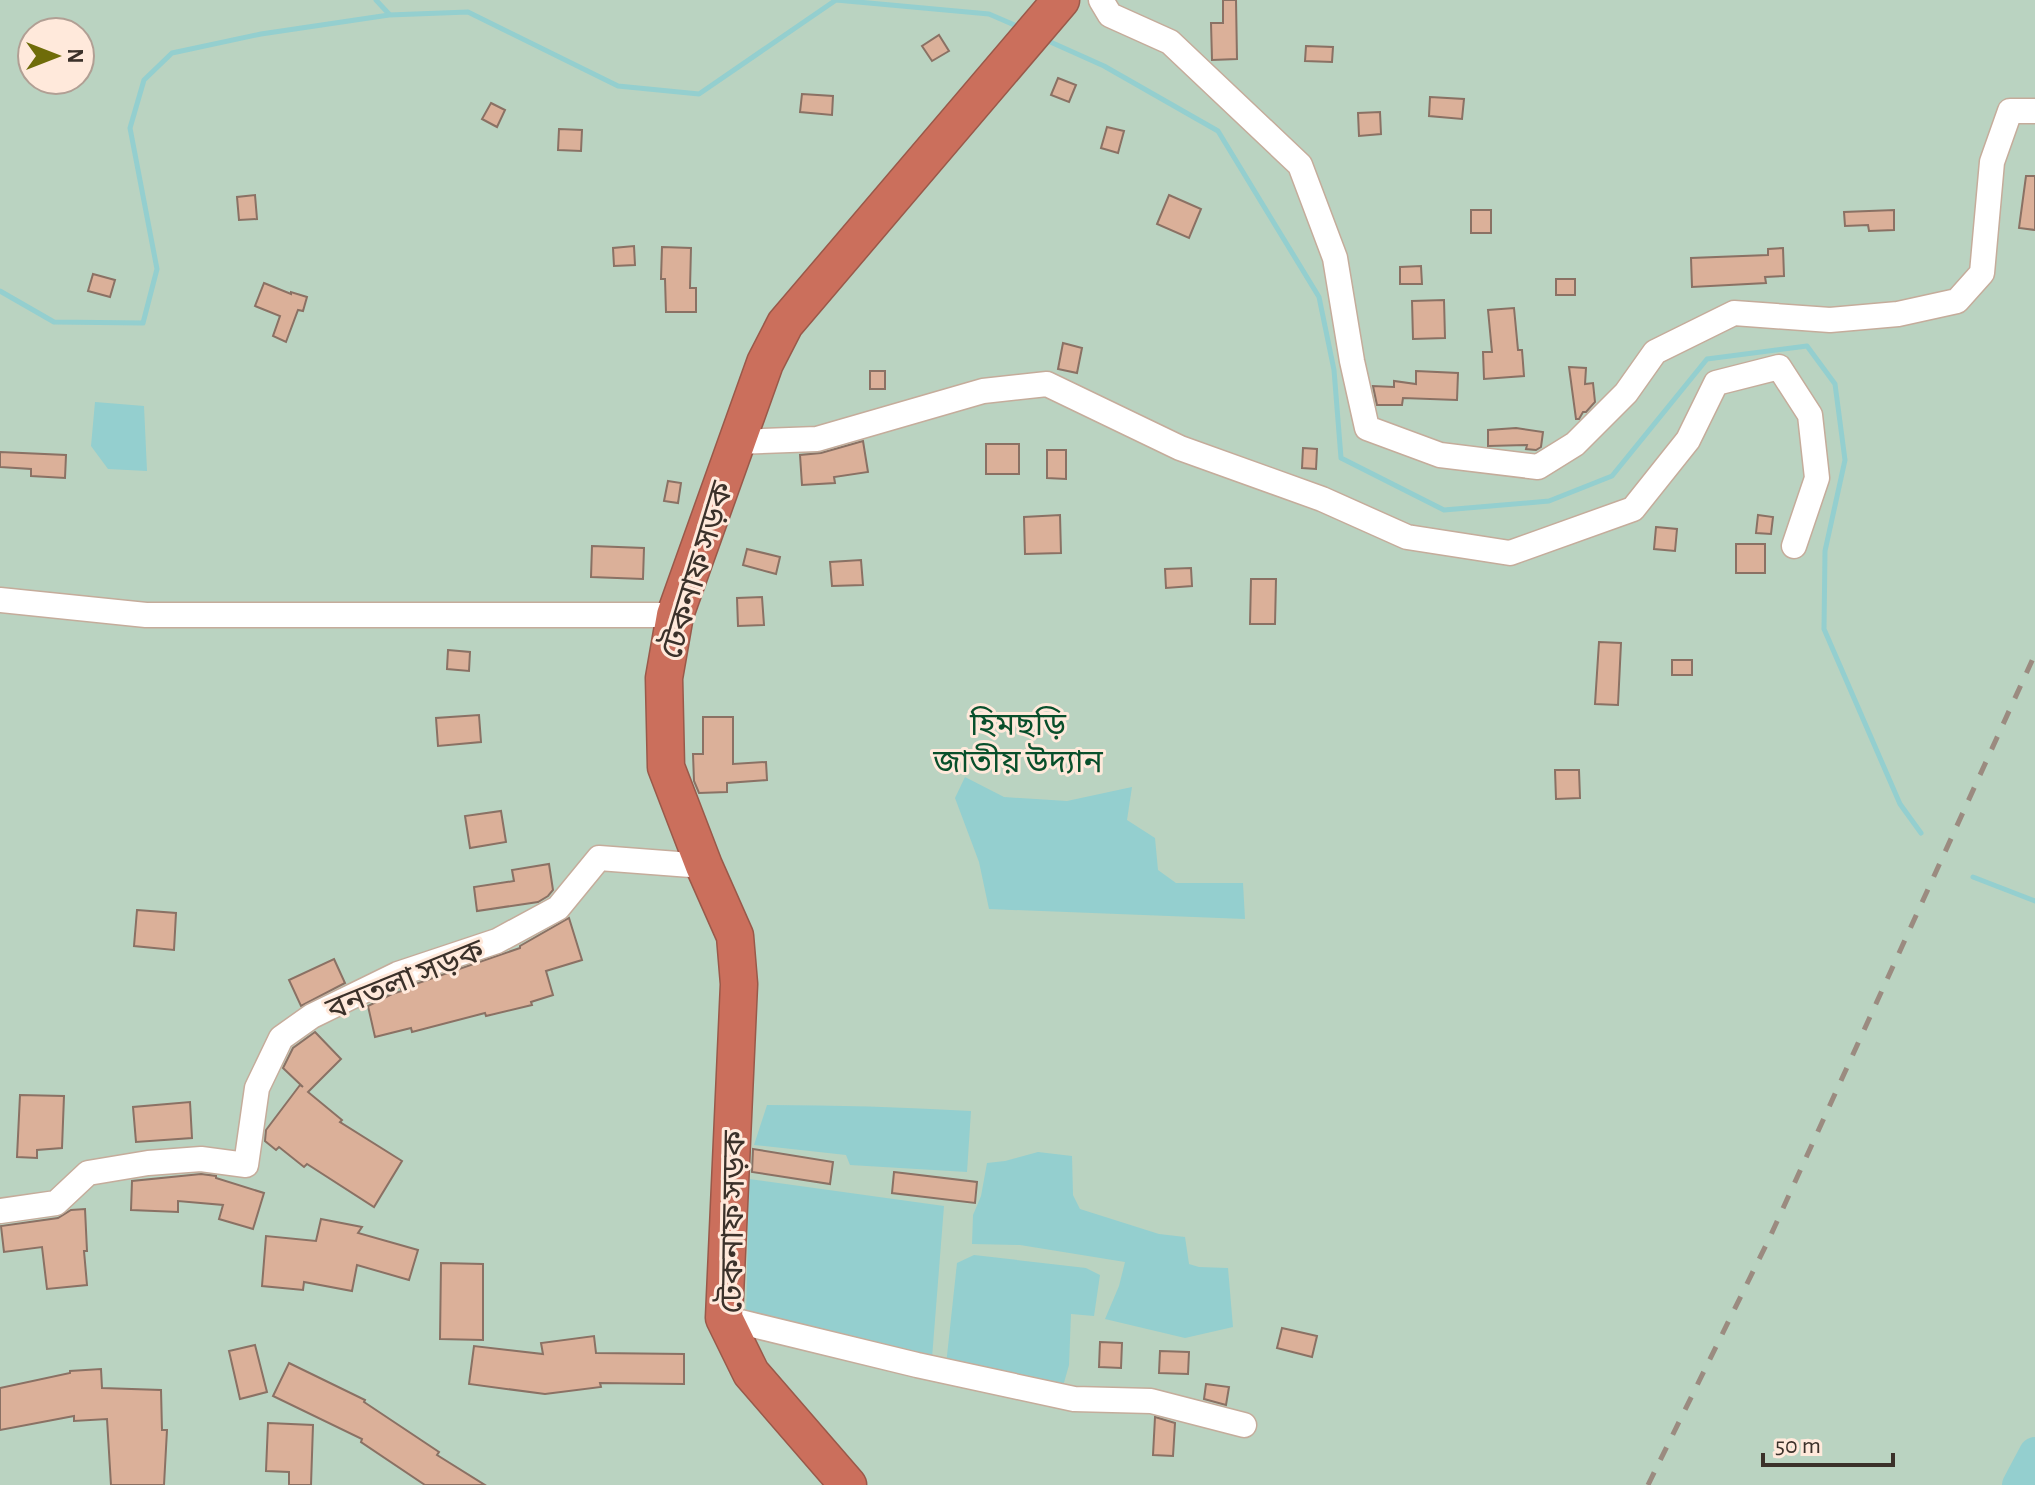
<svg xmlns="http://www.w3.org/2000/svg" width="2035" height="1485" font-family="'Alegreya Sans','Noto Sans Bengali',sans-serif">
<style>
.green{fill:#bad3c1;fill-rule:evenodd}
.water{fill:#94cfcf}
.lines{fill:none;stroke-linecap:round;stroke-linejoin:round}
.stream{stroke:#94cfcf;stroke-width:5}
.river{stroke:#94cfcf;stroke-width:32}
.building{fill:#dbb099;stroke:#8a7164;stroke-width:2}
.minor-casing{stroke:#c5ac9b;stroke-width:27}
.highway-casing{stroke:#99594a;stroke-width:39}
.minor{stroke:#fff;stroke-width:24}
.highway{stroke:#cb6f5c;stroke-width:36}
.rail{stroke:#9b8b80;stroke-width:5;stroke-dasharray:14 14;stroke-linecap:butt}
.labels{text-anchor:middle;stroke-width:6;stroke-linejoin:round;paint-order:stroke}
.street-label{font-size:32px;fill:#3b312a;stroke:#ffe9db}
.park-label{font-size:32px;fill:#084f2b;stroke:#ffe9db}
</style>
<rect width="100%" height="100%" fill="#ffe9db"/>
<path class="green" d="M0 0H2035V1485H0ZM32 32H80V80H32Z"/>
<g class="water">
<path d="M95 402 144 406 147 471 108 469 91 446Z"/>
<path d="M965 777 1004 797 1067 801 1132 787 1127 820 1155 838 1158 870 1176 883H1243L1245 919 989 909 979 862 955 798Z"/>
<path d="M767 1105C835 1105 903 1107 971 1111L967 1172 850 1165 846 1155 754 1145Z"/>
<path d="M1038 1152 1072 1156 1073 1195 1080 1209 1159 1234 1185 1237 1189 1264 1199 1267 1228 1268 1233 1327 1185 1338 1105 1319 1119 1286 1125 1262 1020 1245 972 1244 973 1215 981 1196 987 1163 1005 1161Z"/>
<path d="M749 1179 944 1206 932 1358 746 1319Z"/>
<path d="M974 1255 1086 1268 1100 1275 1094 1316 1071 1314 1069 1365 1063 1386 946 1365 957 1263Z"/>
</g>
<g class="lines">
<g class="stream">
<path d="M376 0 389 14"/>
<path d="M1046 40 1104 66 1218 131 1319 297 1334 370 1341 458 1444 510 1549 501 1612 476 1707 359 1807 346 1835 384 1845 460 1825 551 1824 629 1900 804 1921 833"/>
<path d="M0 291 54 322 143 323 157 269 130 128 144 80 172 53 261 34 389 15 468 12 618 86 699 94 836 0 989 14 1019 27"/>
<path d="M1973 877 2035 901"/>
</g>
<path class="river" d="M2018 1485 2035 1453"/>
</g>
<g class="building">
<path d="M1223 0H1236L1237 59 1212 60 1211 23H1223Z"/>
<path d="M939 35 949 51 932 61 922 46Z"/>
<path d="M1306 46 1333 47 1332 62 1305 61Z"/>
<path d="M1058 78 1076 85 1069 102 1051 95Z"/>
<path d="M802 94 833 96 832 115 800 112Z"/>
<path d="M1430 97 1464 99 1462 119 1429 116Z"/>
<path d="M491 103 505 110 497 127 482 119Z"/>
<path d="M1380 112 1381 134 1359 136 1358 113Z"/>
<path d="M1107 127 1124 131 1118 153 1101 148Z"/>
<path d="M559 129 582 130 581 151 558 150Z"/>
<path d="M2026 176H2035V230L2019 228Z"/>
<path d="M255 195 257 219 239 220 237 197Z"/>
<path d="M1169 195 1201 209 1189 238 1157 224Z"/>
<rect x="1471" y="210" width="20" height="23"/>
<path d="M1894 210V230L1869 231 1868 225 1845 226 1844 212Z"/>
<path d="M634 246 635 265 614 266 613 248Z"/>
<path d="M662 247 691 248 690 288H696V312H666L665 279H661Z"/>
<path d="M1783 248 1784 276 1765 277 1766 283 1692 287 1691 258 1768 255V249Z"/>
<path d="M1421 266 1422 284H1400V267Z"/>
<path d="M93 274 115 280 110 297 88 291Z"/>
<rect x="1556" y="279" width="19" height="16"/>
<path d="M264 283 291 294V292L307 297 303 311 298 310 286 342 273 336 280 316 255 306Z"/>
<path d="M1444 300 1445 338 1413 339 1412 301Z"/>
<path d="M1514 308 1518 350H1522L1524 376 1484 379 1483 352H1492L1488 310Z"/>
<path d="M1063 343 1082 348 1077 373 1058 369Z"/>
<path d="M1569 367 1586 368 1585 384 1593 383 1595 402 1586 412H1583L1579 419H1576Z"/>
<rect x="870" y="371" width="15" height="18"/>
<path d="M1416 371 1458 373 1457 400 1403 398 1402 405H1377L1373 386 1394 387V381L1416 384Z"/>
<path d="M1516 428 1543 432 1541 447 1536 450 1526 449 1527 445 1488 446V430Z"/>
<path d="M863 441 868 472 834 477 835 483 802 485 800 455 821 453Z"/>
<rect x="986" y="444" width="33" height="30"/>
<path d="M1303 448 1317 449 1316 469 1302 468Z"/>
<path d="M1047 450H1066V479L1047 478Z"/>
<path d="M0 452 66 455 65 478 31 476V469L0 467Z"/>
<path d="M668 481 681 483 678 503 664 501Z"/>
<path d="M1060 515 1061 553 1025 554 1024 517Z"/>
<path d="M1758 515 1773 517 1771 534 1756 533Z"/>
<path d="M1656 527 1677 529 1675 551 1654 549Z"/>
<rect x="1736" y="544" width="29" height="29"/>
<path d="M592 546 644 548 643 579 591 577Z"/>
<path d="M747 549 780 557 776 574 743 565Z"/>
<path d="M861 560 863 585 832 586 830 562Z"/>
<path d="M1191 568 1192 586 1166 588 1165 569Z"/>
<path d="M1251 579H1276L1275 624H1250Z"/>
<path d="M762 597 764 625 738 626 737 598Z"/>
<path d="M1599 642 1621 643 1618 705 1595 704Z"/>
<path d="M448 650 470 652 469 671 447 669Z"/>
<rect x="1672" y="660" width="20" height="15"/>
<path d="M479 715 481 742 438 746 436 718Z"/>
<path d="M703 717H733V764L766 762 767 780 727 783V792L699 793 694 781 693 754H703Z"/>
<path d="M1555 770H1579L1580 798 1556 799Z"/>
<path d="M501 811 506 842 470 848 465 816Z"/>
<path d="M549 864 553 890 548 896 538 902 477 911 474 887 514 881 512 870Z"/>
<path d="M137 910 176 913 174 950 134 946Z"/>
<path d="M569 918 582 960 546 971 553 995 531 1002 532 1005 486 1016 485 1013 412 1032 411 1028 375 1037 368 1006 392 994 402 991 401 989 404 988 520 948V946Z"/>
<path d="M334 959 345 983 301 1006 289 980Z"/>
<path d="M315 1032 341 1059 308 1092 342 1120 340 1122 402 1161 374 1207 307 1164 304 1167 279 1147 276 1150 265 1141 266 1130 300 1085 303 1087 283 1068 293 1048Z"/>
<path d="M20 1095 64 1096 62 1148 37 1150V1158L17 1157Z"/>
<path d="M190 1102 192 1138 136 1142 133 1107Z"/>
<path d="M753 1149 833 1162 830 1184 752 1172Z"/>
<path d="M894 1172 977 1182 975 1203 892 1193Z"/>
<path d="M201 1174 216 1176V1178L264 1193 253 1229 219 1219 223 1205 178 1201V1212L131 1210 132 1181Z"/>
<path d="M85 1209 87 1251H84L87 1285 47 1289 42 1247 4 1252 1 1226 58 1218 71 1210Z"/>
<path d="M321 1219 362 1227 358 1233 418 1250 409 1280 357 1265 352 1291 304 1282 303 1290 262 1286 266 1236 316 1241Z"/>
<path d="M441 1263 483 1264V1340L440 1339Z"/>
<path d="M1282 1328 1317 1336 1312 1357 1277 1348Z"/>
<path d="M594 1336 596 1353 684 1354V1384L600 1383 601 1387 545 1394 469 1384 474 1346 543 1354 541 1343Z"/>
<path d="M1100 1342 1122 1343 1121 1368 1099 1367Z"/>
<path d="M255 1345 267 1392 240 1399 229 1351Z"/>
<path d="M1160 1351 1189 1352 1188 1374 1159 1373Z"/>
<path d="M289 1363 365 1400 364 1402 439 1452 437 1455 485 1485H425L361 1442 362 1439 273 1396Z"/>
<path d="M101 1369 102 1388 161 1390 162 1430H167L164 1485H111L107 1419 74 1421V1416L0 1430V1388L70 1373V1371Z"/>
<path d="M1206 1384 1229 1387 1226 1405 1204 1399Z"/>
<path d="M1155 1417 1175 1423 1173 1456 1153 1455Z"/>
<path d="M268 1423 313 1425 311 1485H289V1472L266 1471Z"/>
</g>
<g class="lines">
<defs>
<g id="minor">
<path d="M1101 0 1110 15 1170 42 1300 165 1335 258 1352 361 1367 428 1440 455 1538 467 1575 444 1626 393 1655 352 1734 313 1830 320 1898 314 1957 301 1982 273 1992 162 2010 111H2035"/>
<path d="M736 442 817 439 983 391 1047 384 1180 448 1322 499 1407 537 1510 553 1633 509 1688 440 1716 383 1779 367 1810 415 1817 478 1794 546"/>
<path d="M0 600 146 615H675"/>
<path d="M0 1211 56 1203 88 1173 148 1163 201 1159 246 1165 257 1088 281 1038 312 1016 398 974 497 941 558 908 599 858 704 866"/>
<path d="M724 1318 917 1365 1074 1399 1151 1401 1244 1425"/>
</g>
<path id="highway" d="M848 1485 751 1373 724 1318 739 984 735 936 704 866 666 767 664 678 675 615 765 363 785 324 1061 0"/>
</defs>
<use href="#minor" class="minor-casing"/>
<use href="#highway" class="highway-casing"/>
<use href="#minor" class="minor"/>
<use href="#highway" class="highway"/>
<path class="rail" d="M1648 1485 1769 1239 2035 654"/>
</g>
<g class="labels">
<g class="street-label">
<text transform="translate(696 570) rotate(-73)" y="11">টেকনাফ সড়ক</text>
<text transform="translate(405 979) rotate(-22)" y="11">বনতলা সড়ক</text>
<text transform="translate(732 1222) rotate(-89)" y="11">টেকনাফ সড়ক</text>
</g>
<g class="park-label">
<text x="1018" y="735">হিমছড়ি<tspan x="1018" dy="37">জাতীয় উদ্যান</tspan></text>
</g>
</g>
<g transform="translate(56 56) rotate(90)"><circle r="38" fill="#ffe9db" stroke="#b19f94" stroke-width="2"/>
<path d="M0-6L14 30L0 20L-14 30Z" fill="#6f6c09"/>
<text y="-12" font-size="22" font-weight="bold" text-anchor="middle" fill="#3b312a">N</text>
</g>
<path d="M1763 1453v12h130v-12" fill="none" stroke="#3b312a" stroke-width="4"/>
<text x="1775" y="1453" font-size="24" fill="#3b312a" stroke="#ffe9db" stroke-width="6" paint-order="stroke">50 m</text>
</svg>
